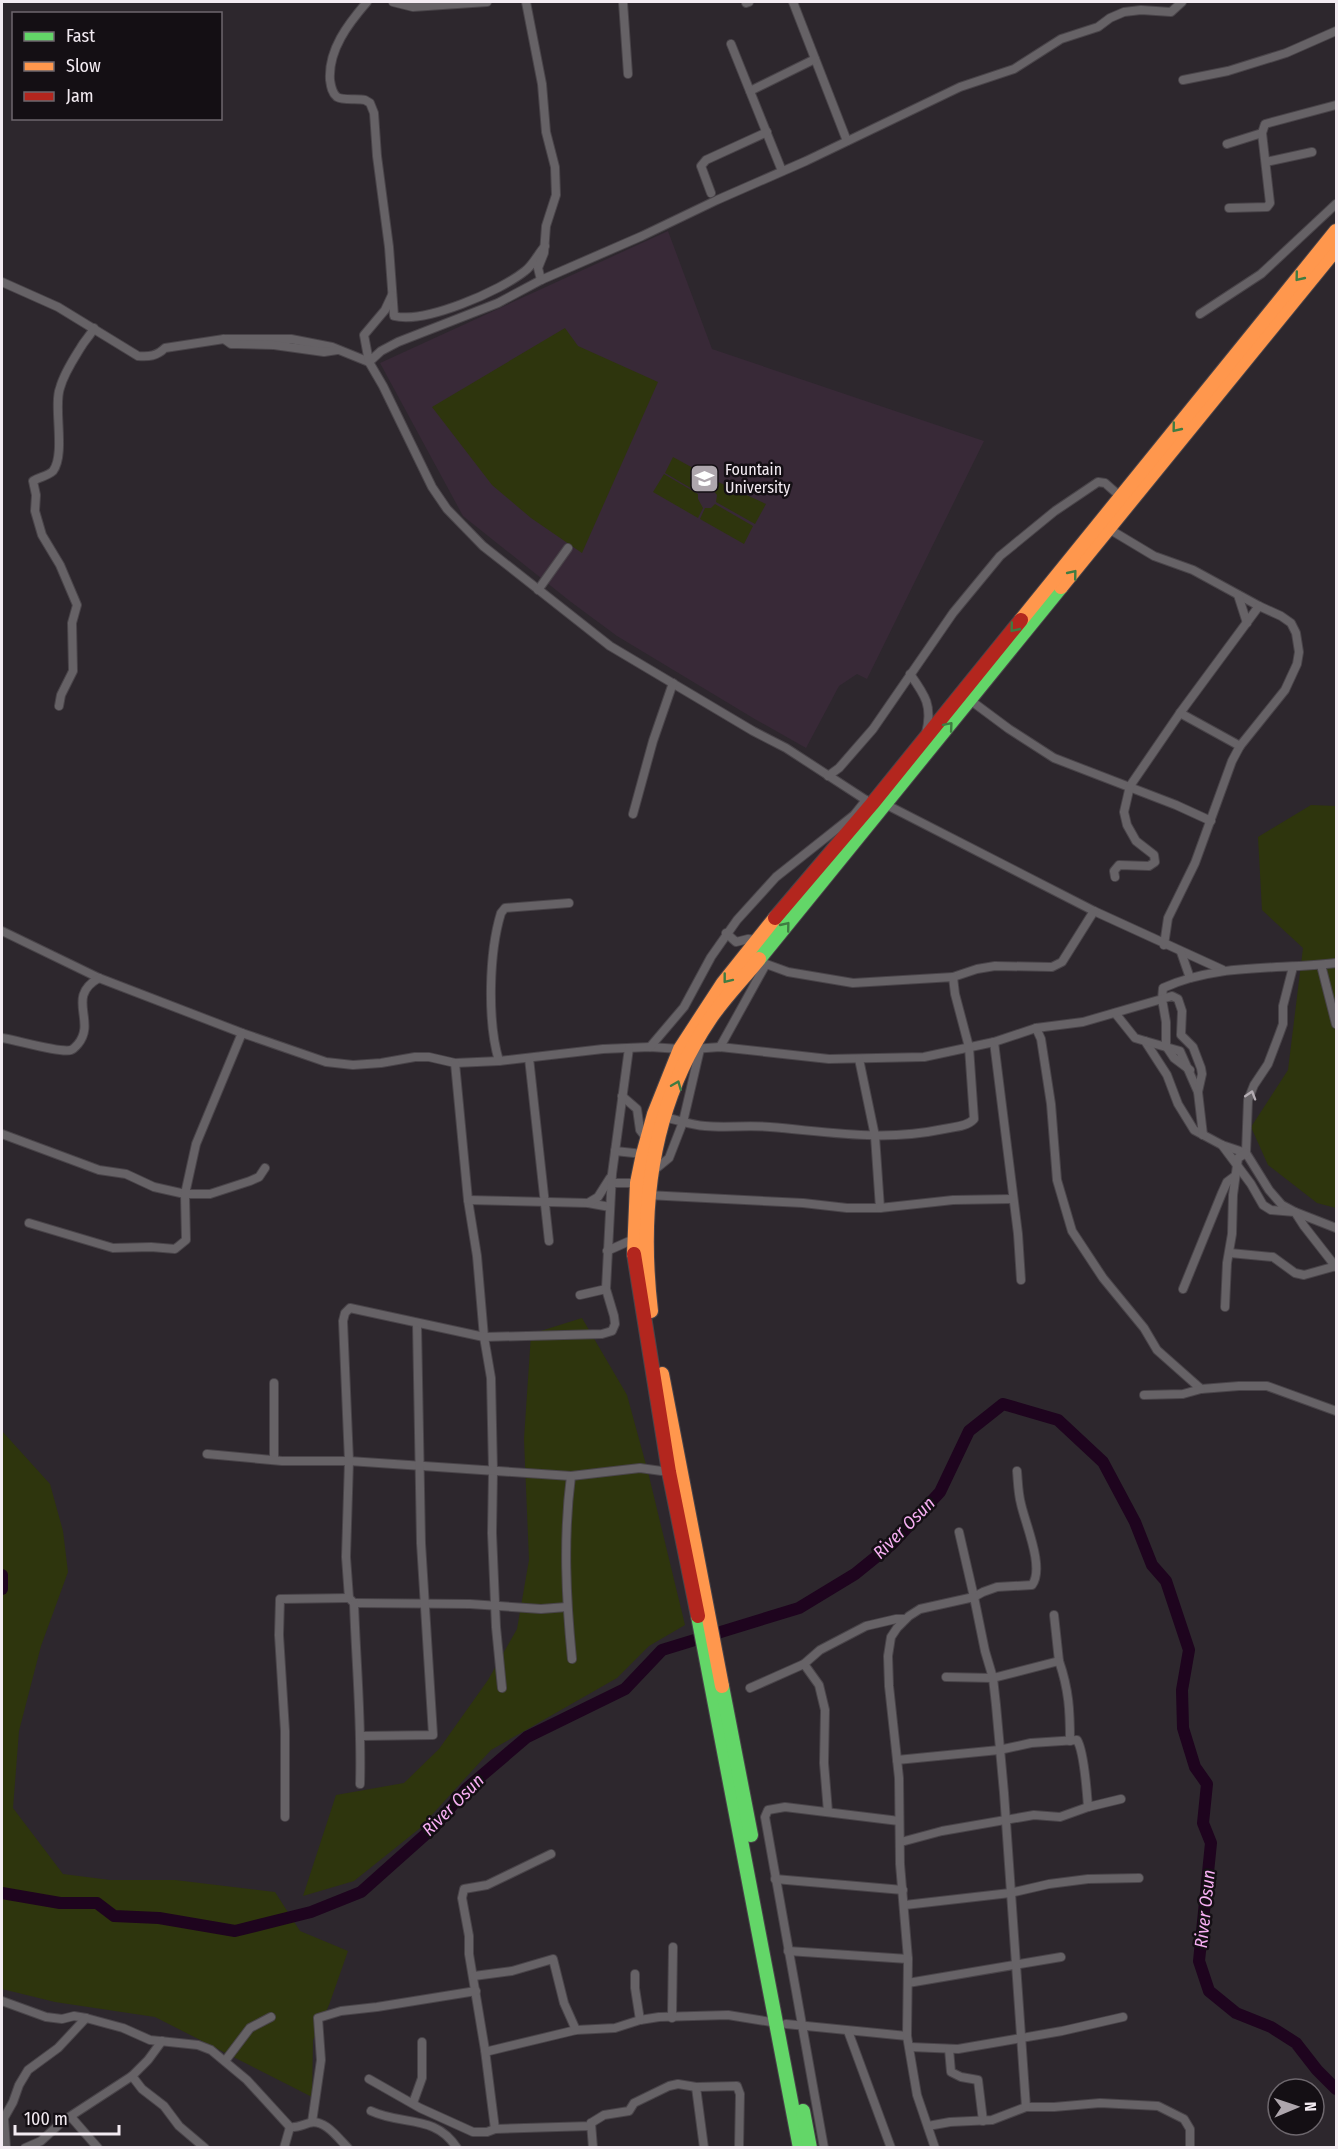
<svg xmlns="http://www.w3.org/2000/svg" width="1338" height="2149" font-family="'Fira Sans Condensed',sans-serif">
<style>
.built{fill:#382937}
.green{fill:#2e350d}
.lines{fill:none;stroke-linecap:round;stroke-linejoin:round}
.river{stroke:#1e041e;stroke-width:12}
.street-casing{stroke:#494449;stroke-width:10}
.fast-casing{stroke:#494449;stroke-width:16}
.slow-casing{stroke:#494449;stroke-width:16}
.jam-casing{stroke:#494449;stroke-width:16}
.street{stroke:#666266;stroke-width:8}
.fast{stroke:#63d668;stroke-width:14}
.slow{stroke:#ff974d;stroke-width:14}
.jam{stroke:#b3261e;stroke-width:14}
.oneway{stroke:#3f7c42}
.oneway2{stroke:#b4adb3}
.labels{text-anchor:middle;stroke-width:5;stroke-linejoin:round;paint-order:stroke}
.poi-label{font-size:16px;fill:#f3ebf2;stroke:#140f14;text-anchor:start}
.water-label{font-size:18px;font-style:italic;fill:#f7aff3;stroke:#140f14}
</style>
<rect width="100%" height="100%" fill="#2d272d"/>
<path class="built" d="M668 231 712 349 984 441 867 679 857 674 839 686 806 748 753 718 617 636 571 602 463 516 380 363Z"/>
<g class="green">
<path d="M565 328 578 346 658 382 582 553 531 518 492 485 432 407Z"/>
<path d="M673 457 715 480 710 489 703 490 699 493 665 473Z"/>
<path d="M664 474 698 494V499L703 508 698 518 653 492Z"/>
<path d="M716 481 766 504 755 524 716 502 717 495 712 489Z"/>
<path d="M715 504 753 526 744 544 700 519 705 508H711Z"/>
<path d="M1311 805 1336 806V1208L1317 1203 1268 1165 1251 1127 1288 1070 1303 948 1262 910 1258 837Z"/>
<path d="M582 1318 627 1395 648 1472 685 1625 649 1646 617 1678 491 1750 419 1829 354 1881 303 1896 336 1795 404 1783 439 1749 488 1680 517 1629 529 1560 524 1439 531 1334Z"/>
<path d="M2 1431 50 1484 63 1531 68 1572 41 1646 19 1731 13 1808 63 1874 110 1880H175L275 1892 300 1931 348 1951 329 2005 313 2040 312 2097 155 2017 55 2002 2 1989Z"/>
</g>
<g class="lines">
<g class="river">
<path d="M2 1575V1589"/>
<path d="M2 1893 60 1903H97L114 1916 159 1918 235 1931 311 1912 361 1892 435 1826 466 1789 527 1737 625 1689 662 1650 799 1608 855 1574 892 1544 940 1492 969 1431 1003 1404 1058 1420 1103 1462 1135 1522 1152 1565 1166 1581 1189 1650 1182 1690 1183 1728 1195 1767 1207 1784 1203 1823 1211 1843 1199 1961 1209 1991 1236 2013 1271 2027 1296 2043 1317 2070 1336 2089"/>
</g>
<defs>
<g id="street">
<path d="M367 2C348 24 328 50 330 80 331 87 332 93 337 97 344 101 357 98 365 100L370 103 374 113 377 156 389 247 394 316C425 324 500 291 525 271 533 265 538 254 545 246"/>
<path d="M393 2 413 7 487 2"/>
<path d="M526 2 542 84 546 132 555 167 556 195 546 226 544 253 538 268 541 280"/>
<path d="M623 2 628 74"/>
<path d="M793 2 847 141"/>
<path d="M746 3 749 2"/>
<path d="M731 44 782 171"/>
<path d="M1183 80 1228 71 1286 53 1336 31"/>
<path d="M750 91 815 59"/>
<path d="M1227 144 1262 133"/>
<path d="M1266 162 1312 152"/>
<path d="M711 193 701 166 706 160 767 132"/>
<path d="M1229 208 1267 207 1270 203 1262 133 1265 124 1336 105"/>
<path d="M2 282 58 307 138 356C149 357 157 356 165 348L224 339H291L332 347 369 362 383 386 432 487 447 509 483 546 610 646 753 731 786 748 872 804"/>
<path d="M392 295 385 310 364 335 369 362 381 351 398 342 498 303 541 280 642 236 717 200 806 161 960 87 1014 69 1061 39 1098 27 1110 18 1124 12 1141 10 1171 12 1182 2"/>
<path d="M1200 314 1261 274 1336 204"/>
<path d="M224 339 231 344H237L274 345 324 352 337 350"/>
<path d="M1109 529 1154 556 1193 570 1259 606 1281 616 1291 623 1296 633 1299 652 1297 664 1285 690 1240 746 1232 761 1195 863 1168 918 1164 945"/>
<path d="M538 590 568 548"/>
<path d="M1238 595 1247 623"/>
<path d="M910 674C925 695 933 706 926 733"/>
<path d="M970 700 1009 729 1054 758 1176 805 1211 821"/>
<path d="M59 706 61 695 73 671 72 623 77 605 60 565 42 535 35 511 36 495 33 481C39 477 48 476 53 471 66 454 53 406 60 388 64 373 73 360 81 347 85 340 90 336 94 328"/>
<path d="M1180 713 1240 746"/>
<path d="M828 776 839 768 873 729 953 613 1000 556 1055 511 1098 482 1105 483 1121 497"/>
<path d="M885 804 1094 911 1223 970"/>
<path d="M633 814 653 741 673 683"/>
<path d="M1115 877 1114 871 1119 865 1149 866 1155 862 1154 855 1136 841 1127 825 1124 812 1130 786 1180 713 1259 606"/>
<path d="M2 931 99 978 242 1033 326 1062 353 1065 381 1063 415 1057H429L455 1063 499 1061 603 1049 650 1047 680 1049"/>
<path d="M726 933 736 942 748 939 757 940"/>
<path d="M1181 952 1190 978"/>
<path d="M1321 965 1336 1024"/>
<path d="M1293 967 1283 1006V1024L1279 1035 1268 1064 1254 1085 1248 1100 1246 1153 1269 1190 1282 1205 1295 1212 1336 1228"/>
<path d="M953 977 977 969 995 966 1052 967 1062 962 1094 911"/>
<path d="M1115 1013 1135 1038 1145 1041 1167 1075 1178 1104 1194 1130 1222 1145 1246 1153"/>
<path d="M1036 1028 1041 1039 1051 1104 1057 1180 1072 1231 1103 1278 1144 1328 1157 1350 1201 1389 1239 1386H1267L1336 1411"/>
<path d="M2 1038C17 1040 59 1053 71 1050 74 1049 76 1046 78 1044 97 1021 65 997 99 978"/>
<path d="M1145 1041 1180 1051 1198 1092"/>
<path d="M994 1042 1018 1234 1021 1280"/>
<path d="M650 1047 684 1007 711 957 737 920 776 877 829 835 854 815 866 800"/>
<path d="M720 1047 766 964"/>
<path d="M693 1049 720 1047 829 1059 924 1057 994 1042 1036 1028 1083 1022 1162 999 1163 988C1217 963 1279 970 1336 963"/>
<path d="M529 1058 549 1241"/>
<path d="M499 1061C487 1021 489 952 501 913L505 908 569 903"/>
<path d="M455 1063 468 1200 477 1256 484 1337 491 1378 493 1471 492 1533 496 1627 502 1688"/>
<path d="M1190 1070 1174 1058 1166 1046V1022L1162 999 1172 996 1178 999 1182 1011 1181 1035 1193 1047 1201 1068 1202 1074 1198 1092 1203 1135"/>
<path d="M622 1096 637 1109 640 1130 647 1139"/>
<path d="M664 1117C678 1120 691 1125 705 1126 726 1128 748 1125 770 1127 831 1132 882 1142 944 1129 953 1127 967 1127 974 1119L969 1047 955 994 953 977 853 983 788 972 758 961"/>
<path d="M2 1134 99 1170 126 1174 154 1187 185 1194H210L250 1181 259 1177 265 1168"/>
<path d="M1222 1145 1251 1184 1263 1205 1271 1210 1295 1212 1304 1226 1336 1267"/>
<path d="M615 1151 643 1154"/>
<path d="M652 1172 669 1158 683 1122 700 1049"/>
<path d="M611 1183H637"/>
<path d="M647 1195 803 1203 847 1208H880L875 1136 859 1059"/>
<path d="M468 1200 588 1203 610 1207"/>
<path d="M588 1203 598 1197 610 1178"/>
<path d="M880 1208 953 1200 1012 1199"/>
<path d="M29 1223 113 1248 151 1247 175 1249 186 1240 185 1194 196 1144 242 1033"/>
<path d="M607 1251 634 1239"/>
<path d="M1230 1253 1273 1257 1295 1273 1304 1275 1336 1266"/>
<path d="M1183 1289 1222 1193 1227 1182 1235 1176"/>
<path d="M580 1295 606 1289 612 1174 629 1048"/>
<path d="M1225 1307 1227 1263 1232 1234 1233 1195 1238 1158 1246 1153"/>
<path d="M274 1383V1460"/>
<path d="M1144 1395 1183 1394 1201 1389"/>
<path d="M207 1454 282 1461H349L571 1476 640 1468 669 1472"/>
<path d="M571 1476C563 1538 566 1598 572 1659"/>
<path d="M959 1532 974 1597 983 1592 997 1587 1032 1585C1045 1568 1025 1523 1021 1504 1018 1493 1018 1482 1017 1471"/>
<path d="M354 1603 470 1604 541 1609 567 1607"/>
<path d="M1054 1615 1059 1661"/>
<path d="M804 1664 819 1685 825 1710 824 1763 828 1812"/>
<path d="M946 1677 993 1678 1059 1661C1069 1690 1070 1711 1070 1741"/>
<path d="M750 1688 804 1664 820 1650 866 1626 896 1619H905"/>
<path d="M362 1736 433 1735 421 1543 417 1324"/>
<path d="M897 1760 999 1750 1031 1743 1077 1740C1084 1751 1087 1793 1088 1807"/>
<path d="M360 1784C362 1724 356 1663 354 1603L349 1598 346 1557 349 1461 343 1321 345 1313 350 1308 484 1337 602 1334 612 1331 615 1324 614 1316 606 1289"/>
<path d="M285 1817V1731L279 1635 280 1599 349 1598"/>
<path d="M901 1842 942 1831 1034 1815 1060 1817 1088 1807 1121 1799"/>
<path d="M551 1854 487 1885 464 1889 462 1898 469 1936V1954L485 2050 489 2051 576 2030 615 2028 640 2020 659 2017 728 2015 777 2023"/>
<path d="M775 1879 903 1890"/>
<path d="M905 1905 1010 1893 1049 1884 1088 1879 1139 1878"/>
<path d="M788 1951 908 1959"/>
<path d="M635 1974V1988L640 2020"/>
<path d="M474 1976 512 1971 553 1959 564 2003 576 2030"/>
<path d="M908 1983 1061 1957"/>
<path d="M2 2001 46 2017 62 2019 74 2016 86 2018 123 2028 150 2040 198 2045 211 2050 247 2080 290 2127C297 2128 302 2125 309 2123 324 2118 338 2138 348 2148"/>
<path d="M672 2018 673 1947"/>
<path d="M786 2024 907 2036"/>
<path d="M848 2031 891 2148"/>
<path d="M910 2047 958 2049 1062 2031 1123 2017"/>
<path d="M949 2049 951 2072 961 2077 978 2080 983 2121"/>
<path d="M485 2050 495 2129"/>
<path d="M225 2061 250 2028 271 2017"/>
<path d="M132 2076 142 2089 164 2106 179 2126 205 2148"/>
<path d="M369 2079 420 2108 473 2132H487L495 2129 591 2126V2123L604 2115 629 2111 634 2103 669 2086 678 2084 696 2087 737 2086 740 2094 739 2148"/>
<path d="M696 2087 704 2148"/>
<path d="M413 2103 422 2078V2042"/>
<path d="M371 2111C403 2126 435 2114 457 2148"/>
<path d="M71 2117 98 2148"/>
<path d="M312 2122 321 2060 318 2018 341 2011 377 2007 476 1991"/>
<path d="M591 2123 593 2148"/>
<path d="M928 2126 950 2122 992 2120 1026 2107H1054L1100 2103 1158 2106 1184 2119 1190 2129V2148"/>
<path d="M6 2148 4 2118 13 2102 19 2085 28 2070 58 2048 86 2018"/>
<path d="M25 2148 41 2141 63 2121 132 2076 148 2060 162 2041"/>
<path d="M284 2148 290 2127"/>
<path d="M824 2148 765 1817 768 1810 785 1807 899 1821"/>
<path d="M935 2148 917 2095 907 2036 908 1959 900 1864 899 1778 889 1686 888 1656 891 1637 897 1628 909 1616 920 1609 974 1597 985 1651 993 1678 996 1705 1004 1793 1026 2107"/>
</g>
<g id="fast">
<path d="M759 959 1061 587"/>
<path d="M698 1616 800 2148"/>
<path d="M722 1686 751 1835"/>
<path d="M803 2111 810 2148"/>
</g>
<g id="slow">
<path d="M1061 587 1336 249"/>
<path d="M1021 620 1336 231"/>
<path d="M634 1254 637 1183 643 1154 654 1114 680 1049 723 983 775 918"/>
<path d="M651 1311C639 1209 651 1106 710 1019 724 998 743 979 759 959"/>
<path d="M662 1374 722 1686"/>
</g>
<g id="jam">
<path d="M775 918 872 804 1021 620"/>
<path d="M634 1254 669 1472 698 1616"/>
</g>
</defs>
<use href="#street" class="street-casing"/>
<use href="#fast" class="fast-casing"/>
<use href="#slow" class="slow-casing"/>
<use href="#jam" class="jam-casing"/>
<use href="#street" class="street"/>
<use href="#fast" class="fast"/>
<use href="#slow" class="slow"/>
<use href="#jam" class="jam"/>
</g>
<defs><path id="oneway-chevron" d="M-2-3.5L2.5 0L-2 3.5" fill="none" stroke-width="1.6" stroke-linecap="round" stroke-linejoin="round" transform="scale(1.5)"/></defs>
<g class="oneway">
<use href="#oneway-chevron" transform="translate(1299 277) rotate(129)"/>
<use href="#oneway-chevron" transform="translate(1176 428) rotate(129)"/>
<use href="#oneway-chevron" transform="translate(1073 574) rotate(-51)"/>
<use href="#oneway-chevron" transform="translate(1014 628) rotate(129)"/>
<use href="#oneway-chevron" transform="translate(949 726) rotate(-50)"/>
<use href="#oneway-chevron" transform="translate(786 926) rotate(-51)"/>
<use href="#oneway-chevron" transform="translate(727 979) rotate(128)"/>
<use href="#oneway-chevron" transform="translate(677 1085) rotate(-68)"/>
</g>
<use class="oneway2" href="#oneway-chevron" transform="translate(1251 1095) rotate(-73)"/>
<defs>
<symbol id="university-square" viewBox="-11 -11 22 22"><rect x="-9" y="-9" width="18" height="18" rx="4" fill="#aea6ad" stroke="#140f14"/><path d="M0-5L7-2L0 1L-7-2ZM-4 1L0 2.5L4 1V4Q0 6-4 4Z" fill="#fff"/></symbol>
</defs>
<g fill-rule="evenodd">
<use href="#university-square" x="688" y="462" width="33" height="33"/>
</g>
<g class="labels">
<g class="poi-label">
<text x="725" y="475">Fountain<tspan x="725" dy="18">University</tspan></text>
</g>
<g class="water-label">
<text transform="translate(904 1528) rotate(-45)" y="6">River Osun</text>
<text transform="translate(453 1805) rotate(-45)" y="6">River Osun</text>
<text transform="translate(1205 1909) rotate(-84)" y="6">River Osun</text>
</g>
</g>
<rect width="1338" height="2149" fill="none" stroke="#f3ebf2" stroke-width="6"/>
<rect x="12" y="12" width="210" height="108" fill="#140f14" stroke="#6d676d" stroke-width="1.5"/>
<rect x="24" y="32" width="30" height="9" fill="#63d668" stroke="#6d676d" stroke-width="1.5"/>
<text x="66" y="42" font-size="18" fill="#f3ebf2">Fast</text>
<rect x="24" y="62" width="30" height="9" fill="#ff974d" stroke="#6d676d" stroke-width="1.5"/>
<text x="66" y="72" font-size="18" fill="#f3ebf2">Slow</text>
<rect x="24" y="92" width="30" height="9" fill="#b3261e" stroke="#6d676d" stroke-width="1.5"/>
<text x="66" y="102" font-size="18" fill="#f3ebf2">Jam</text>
<g transform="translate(1296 2107) rotate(88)"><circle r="28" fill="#140f14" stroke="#6d676d" stroke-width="1.5"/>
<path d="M0-4.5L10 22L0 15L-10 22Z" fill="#aea6ad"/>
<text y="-9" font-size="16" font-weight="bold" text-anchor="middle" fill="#f3ebf2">N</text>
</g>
<path d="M15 2125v9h104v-9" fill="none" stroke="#f3ebf2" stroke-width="3"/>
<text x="24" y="2125" font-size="18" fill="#f3ebf2" stroke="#140f14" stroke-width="4.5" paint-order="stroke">100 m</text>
</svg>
